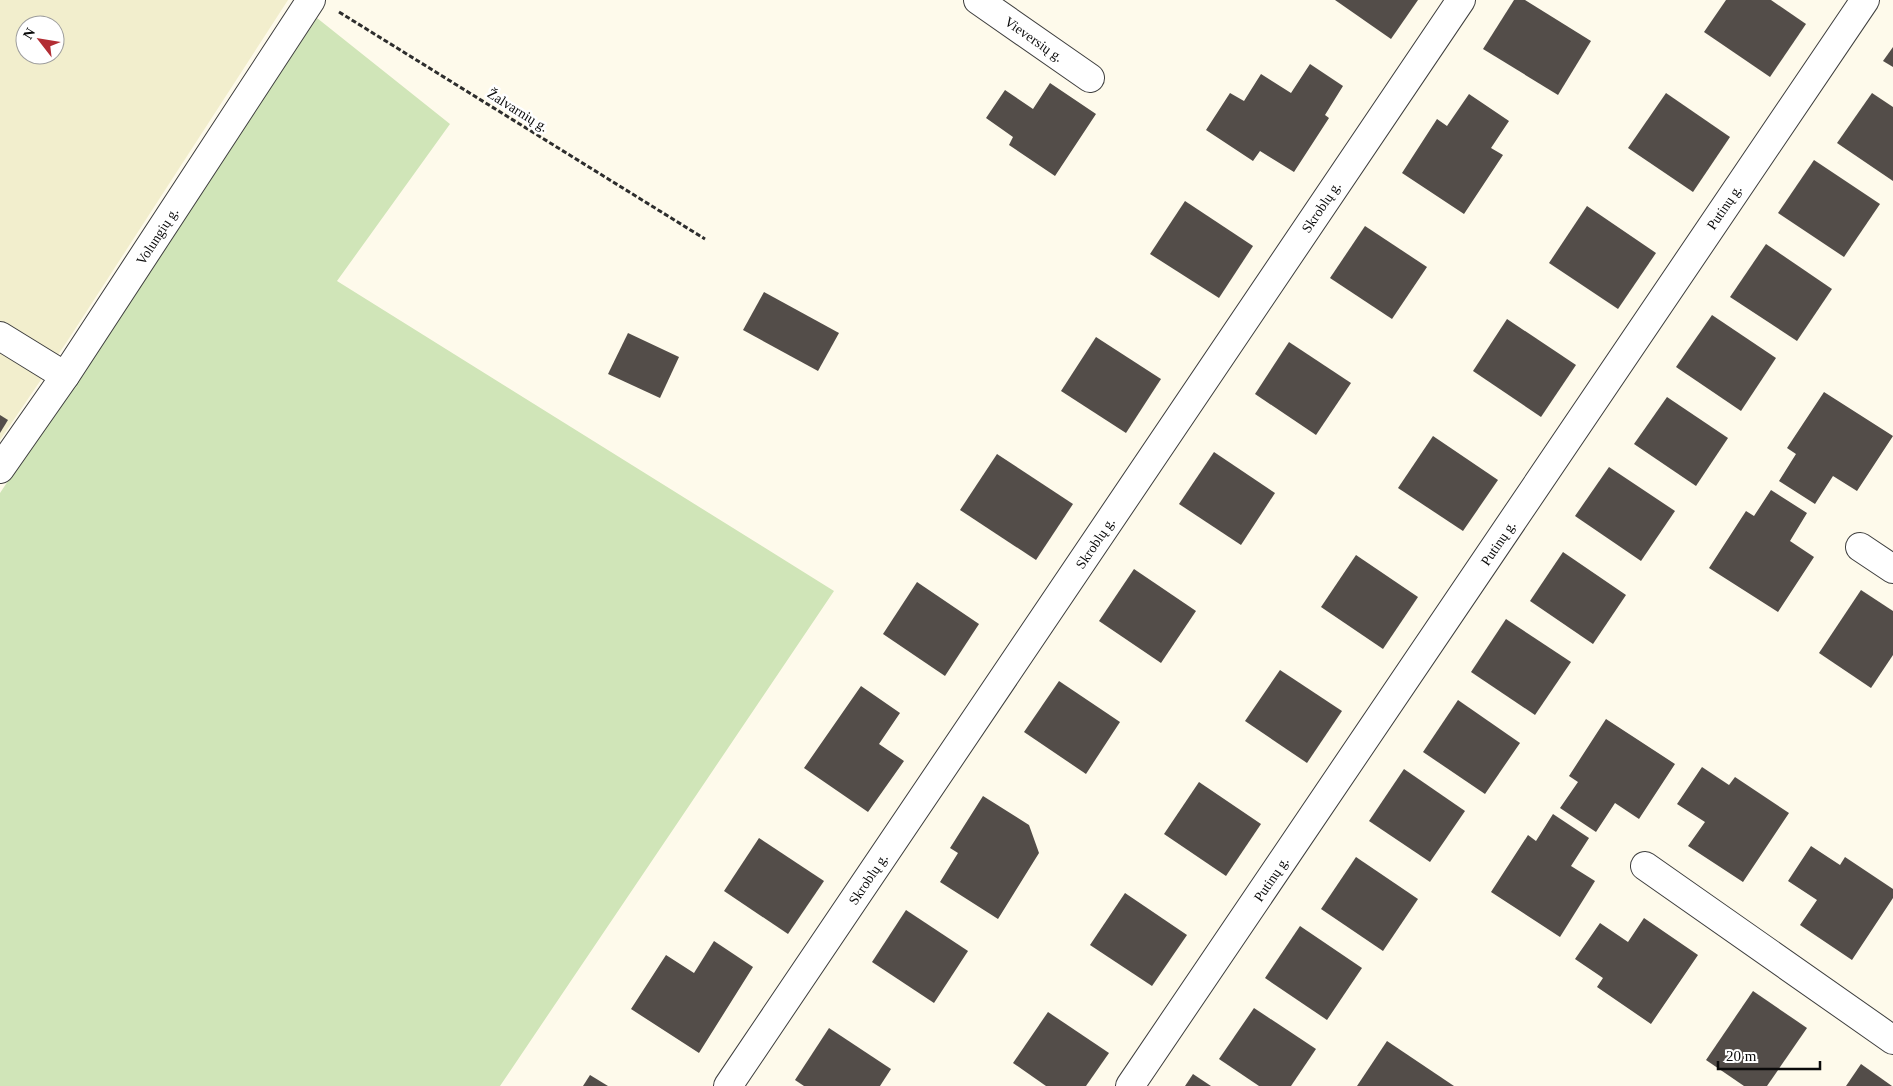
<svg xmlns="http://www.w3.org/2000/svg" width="1893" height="1086" font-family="'Times New Roman',serif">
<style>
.farmland{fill:#f2eecd;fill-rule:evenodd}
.green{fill:#d0e5b8}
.building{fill:#534d49}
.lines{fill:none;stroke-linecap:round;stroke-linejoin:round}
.minor-casing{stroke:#3e3e3e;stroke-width:30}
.path{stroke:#2d2d2d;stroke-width:3;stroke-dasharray:5 2.5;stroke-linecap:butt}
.minor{stroke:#fff;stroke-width:28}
.labels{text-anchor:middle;stroke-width:5;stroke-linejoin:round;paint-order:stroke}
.street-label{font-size:14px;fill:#0b0b0b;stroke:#fff}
</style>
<rect width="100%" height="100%" fill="#fefaeb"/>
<path class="farmland" d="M0 0H288L68 340 0 440ZM25 25H55V55H25Z"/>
<path class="green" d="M317 18 450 124 337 281 834 591 500 1086H0V493Z"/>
<g class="building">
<path d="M1335 0H1418L1391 39Z"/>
<path d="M1514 0H1525L1591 41 1558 95 1483 49Z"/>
<path d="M1726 0H1771L1806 24 1770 77 1704 32Z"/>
<path d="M1893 47V67L1883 61Z"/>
<path d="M1310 64 1343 86 1325 115 1329 118 1294 172 1260 151 1253 161 1206 130 1230 93 1244 101 1261 74 1291 93Z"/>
<path d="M1050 83 1096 114 1055 176 1009 145 1013 137 986 118 1005 90 1033 109Z"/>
<path d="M1666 93 1730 137 1693 192 1628 148Z"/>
<path d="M1872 93 1893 107V181L1837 143Z"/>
<path d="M1469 94 1509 121 1491 148 1503 155 1464 214 1402 173 1437 119 1447 126Z"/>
<path d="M1814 160 1880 204 1844 257 1778 213Z"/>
<path d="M1185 201 1253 246 1219 298 1150 254Z"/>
<path d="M1587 206 1656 253 1618 309 1549 263Z"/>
<path d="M1365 226 1427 267 1392 319 1330 278Z"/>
<path d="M1766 244 1832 289 1797 341 1730 297Z"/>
<path d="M764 292 839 333 818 371 743 330Z"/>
<path d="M1712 315 1776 358 1741 411 1676 367Z"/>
<path d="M1507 319 1576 365 1541 417 1473 371Z"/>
<path d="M628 333 679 357 660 398 608 374Z"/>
<path d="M1096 337 1161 379 1126 433 1061 391Z"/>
<path d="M1289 342 1351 383 1316 435 1255 394Z"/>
<path d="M1824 392 1893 436 1857 491 1833 476 1815 504 1779 481 1796 454 1787 448Z"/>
<path d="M1667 397 1728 438 1696 486 1634 444Z"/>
<path d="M0 415 8 420 0 433Z"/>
<path d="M1433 436 1498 480 1463 531 1398 488Z"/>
<path d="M1214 452 1275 493 1241 545 1179 504Z"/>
<path d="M997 454 1073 504 1036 560 960 510Z"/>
<path d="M1609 467 1675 511 1641 561 1575 516Z"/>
<path d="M1771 490 1807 513 1790 541 1814 557 1778 612 1709 568 1746 511 1754 516Z"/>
<path d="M1563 552 1626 595 1593 644 1530 601Z"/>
<path d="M1356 555 1418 597 1383 649 1321 607Z"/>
<path d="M1134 569 1196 611 1161 663 1099 621Z"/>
<path d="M917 582 979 624 945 676 883 634Z"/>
<path d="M1861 590 1893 611V655L1871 688 1819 653Z"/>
<path d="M1506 619 1571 662 1535 715 1471 672Z"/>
<path d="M1280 670 1342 711 1307 763 1245 721Z"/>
<path d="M1059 681 1120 722 1086 774 1024 732Z"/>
<path d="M861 686 900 713 879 744 904 761 868 812 804 768Z"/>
<path d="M1458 700 1520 743 1485 794 1423 752Z"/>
<path d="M1606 719 1675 764 1639 819 1615 803 1596 832 1560 808 1578 782 1569 776Z"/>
<path d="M1702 767 1729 785 1735 777 1789 813 1743 882 1688 846 1705 822 1677 804Z"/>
<path d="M1404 769 1465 811 1430 862 1369 821Z"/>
<path d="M1199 782 1261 824 1226 876 1164 834Z"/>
<path d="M983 796 1029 825 1039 853 998 919 940 882 958 853 950 848Z"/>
<path d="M1553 814 1589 838 1571 866 1595 881 1560 937 1491 892 1528 835 1536 841Z"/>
<path d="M759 838 824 881 788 934 724 891Z"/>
<path d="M1811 846 1840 865 1845 857 1893 889V898L1852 960 1800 925 1817 900 1788 881Z"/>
<path d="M1356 857 1418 899 1383 951 1321 909Z"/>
<path d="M1125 893 1187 935 1152 986 1090 945Z"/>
<path d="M906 910 968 951 934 1003 872 962Z"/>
<path d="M1644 918 1698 955 1651 1024 1597 987 1603 978 1575 959 1600 923 1628 942Z"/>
<path d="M1300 926 1362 968 1327 1020 1265 978Z"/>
<path d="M714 941 753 967 699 1053 631 1009 666 955 694 973Z"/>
<path d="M1753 991 1807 1028 1767 1086H1744L1706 1060Z"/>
<path d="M1254 1008 1316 1049 1291 1086H1259L1219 1059Z"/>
<path d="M1048 1012 1109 1053 1086 1086H1046L1013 1063Z"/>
<path d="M829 1028 891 1069 880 1086H804L795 1080Z"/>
<path d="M1387 1041 1454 1086H1357Z"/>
<path d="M1861 1064 1892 1086H1846Z"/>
<path d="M1193 1074 1211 1086H1185Z"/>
<path d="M590 1075 608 1086H583Z"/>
</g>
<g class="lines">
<defs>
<g id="minor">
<path d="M978 0 1090 78"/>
<path d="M0 336 65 376"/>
<path d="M0 469 65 376 311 0"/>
<path d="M1860 547 1893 569"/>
<path d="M1645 866 1893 1040"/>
<path d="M728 1086 1461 0"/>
<path d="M1130 1086 1865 0"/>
</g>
</defs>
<use href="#minor" class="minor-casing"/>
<path class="path" d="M339 12 705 239"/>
<use href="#minor" class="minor"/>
</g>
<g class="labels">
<g class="street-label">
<text transform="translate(1034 39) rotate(35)" y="5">Vieversių g.</text>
<text transform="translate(518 110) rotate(32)" y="5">Žalvarnių g.</text>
<text transform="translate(1321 207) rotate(-56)" y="5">Skroblų g.</text>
<text transform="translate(1724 207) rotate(-56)" y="5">Putinų g.</text>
<text transform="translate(157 236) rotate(-57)" y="5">Volungių g.</text>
<text transform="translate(1095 543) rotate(-56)" y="5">Skroblų g.</text>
<text transform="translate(1498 543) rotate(-56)" y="5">Putinų g.</text>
<text transform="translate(868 879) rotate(-56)" y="5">Skroblų g.</text>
<text transform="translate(1271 879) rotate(-56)" y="5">Putinų g.</text>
</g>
</g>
<g transform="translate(40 40) rotate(301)"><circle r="24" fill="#ffffff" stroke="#9d9d9d"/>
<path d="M0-4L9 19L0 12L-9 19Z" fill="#b22d34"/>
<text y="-8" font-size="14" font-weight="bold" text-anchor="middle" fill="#0b0b0b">N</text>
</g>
<path d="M1718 1061v8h102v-8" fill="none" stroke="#0b0b0b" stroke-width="2.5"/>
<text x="1726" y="1061" font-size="15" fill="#0b0b0b" stroke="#ffffff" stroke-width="4" paint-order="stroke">20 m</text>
</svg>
